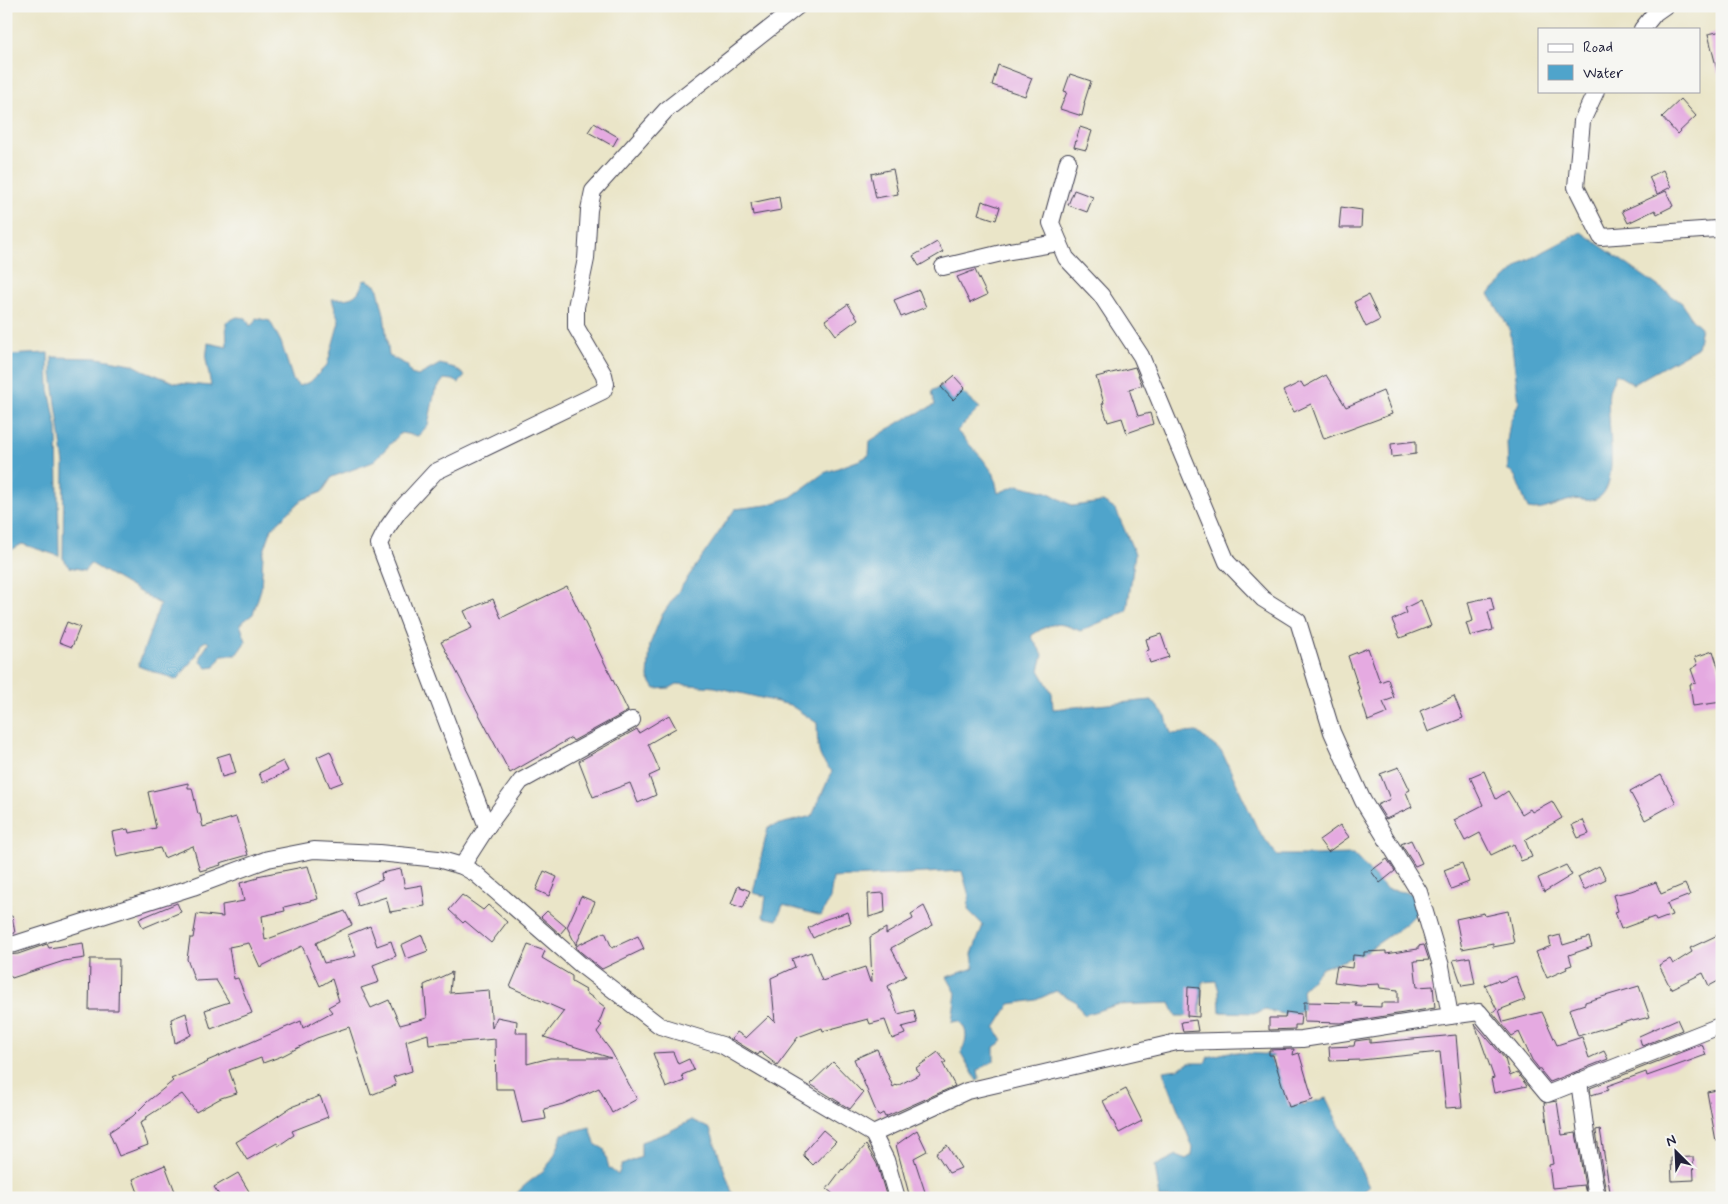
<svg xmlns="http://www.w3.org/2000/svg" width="1728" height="1204" font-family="Mynerve,sans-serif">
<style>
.water{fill:#4fa4cb;stroke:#386383}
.building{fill:#e5aae1}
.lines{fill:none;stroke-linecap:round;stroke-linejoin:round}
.street-casing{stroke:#403f50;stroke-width:18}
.street{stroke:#fff;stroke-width:16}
</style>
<rect width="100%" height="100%" fill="#f6f6f2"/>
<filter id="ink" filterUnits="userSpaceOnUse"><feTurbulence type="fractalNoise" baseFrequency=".02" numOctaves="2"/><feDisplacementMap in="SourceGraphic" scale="10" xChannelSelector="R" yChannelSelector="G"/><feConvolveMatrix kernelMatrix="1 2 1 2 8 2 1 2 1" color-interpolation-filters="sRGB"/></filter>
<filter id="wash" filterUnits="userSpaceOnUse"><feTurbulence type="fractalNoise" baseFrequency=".0096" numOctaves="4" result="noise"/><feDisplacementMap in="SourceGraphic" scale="20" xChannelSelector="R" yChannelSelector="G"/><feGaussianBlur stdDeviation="1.12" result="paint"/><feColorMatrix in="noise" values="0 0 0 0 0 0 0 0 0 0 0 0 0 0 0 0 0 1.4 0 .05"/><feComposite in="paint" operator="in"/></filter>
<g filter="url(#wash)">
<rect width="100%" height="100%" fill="#eae5c8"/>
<g class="water">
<path d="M1581 232 1682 303 1692 319 1701 327 1697 348 1633 384 1616 374C1614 380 1610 386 1609 392 1605 416 1622 485 1598 498 1589 503 1581 498 1572 500 1556 502 1544 513 1528 509L1515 476 1508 470 1507 441 1510 422 1519 402 1510 330 1489 294 1522 263Z"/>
<path d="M367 280 377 286 384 314 389 356 407 365 411 374 418 376 440 364 455 368 465 376 459 383 453 380 444 379 435 391 428 425 418 436 401 433 373 462 332 477 322 492 302 500 272 528 263 554 261 589 253 614 240 624 246 641 236 655H222L215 667 207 668 201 662V655L209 643 206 641 201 644 196 656 177 680 138 666 160 604 90 563 85 570 69 567 63 558 64 464 52 374V357L97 358 132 364 143 370 176 383 211 386 206 359 208 343 227 347 226 322 237 317 246 318 250 326 254 323 256 318 270 321 281 342 293 380 299 386 310 382 327 365 339 322 332 299C348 299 358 300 363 281Z"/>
<path d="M48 353 49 389 57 429 59 556 22 544 6 553V355Z"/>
<path d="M945 384 956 387 980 408 957 431 982 458 994 474 998 493 1018 485 1047 492 1073 506 1103 502 1116 510 1135 554 1127 611 1080 631C1058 621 1051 622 1031 636L1043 655 1039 670 1052 693 1053 709 1152 700 1166 717 1171 734 1197 732 1222 752 1258 830 1277 855H1315L1353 854 1386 889 1415 894 1420 910 1406 924 1361 955 1322 968 1302 990 1304 1010 1288 1015 1265 1010 1257 1013 1220 1012 1219 991 1216 981 1202 982 1200 1016H1176L1170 1003 1116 1005 1084 1015 1075 1001 1056 991 1036 1000 1010 1004 995 1028 1003 1041 994 1047V1061L978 1070 979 1080 977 1081 961 1053C967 1039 969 1032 959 1021L952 1022 956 993 947 977 974 968 972 954 983 925 968 910 969 896 962 871 833 878 830 899 821 916 783 905 777 920 763 917 766 896 753 893 768 827 812 816 832 771C815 757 818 743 817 723L790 705 715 687 677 684 670 688 655 689 648 678 650 644 662 615 735 509 767 505 791 497 824 473 860 460 869 455 870 441 903 420 935 405 932 391Z"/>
<path d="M1229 1052 1293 1056 1269 1057 1276 1069 1289 1071 1298 1098 1303 1105 1326 1098 1369 1187 1357 1198H1160L1155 1166 1177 1155 1186 1159 1192 1155 1193 1148 1163 1071 1178 1069 1189 1063H1205L1208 1057Z"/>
<path d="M692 1120 710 1129 734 1198H514C521 1185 534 1180 544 1170 553 1160 559 1147 562 1134L590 1127 595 1144 604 1149 609 1168 618 1175 622 1165 641 1157V1142L666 1133Z"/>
</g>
<g id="blocks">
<g class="building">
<path d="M1722 31V74H1718L1708 34Z"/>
<path d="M998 65 1032 78 1025 96 992 85Z"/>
<path d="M1070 74 1091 81 1084 103H1085L1082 116 1060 109 1067 92 1064 91Z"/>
<path d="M1681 99 1696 116 1677 134 1662 117Z"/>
<path d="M594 123 618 137 613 146 588 132Z"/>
<path d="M1080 127 1092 131 1086 150 1074 147Z"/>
<path d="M893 169 898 194 876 198 871 174Z"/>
<path d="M1663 170 1671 187 1657 194 1649 177Z"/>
<path d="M1074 190 1093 197 1087 212 1068 205Z"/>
<path d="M1666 191 1673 206 1657 214 1655 210 1628 223 1622 211Z"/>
<path d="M779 197 781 210 753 215 751 203Z"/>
<path d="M982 201 1000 207 996 220 978 214Z"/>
<path d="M1341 207 1362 210 1361 228H1339Z"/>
<path d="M937 242 943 252 919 266 913 256Z"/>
<path d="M975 270 987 295 970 303 957 277Z"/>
<path d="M919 290 926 307 901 317 894 300Z"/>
<path d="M1368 295 1380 320 1366 327 1354 302Z"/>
<path d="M848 304 858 319 836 335 825 320Z"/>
<path d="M1135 367 1142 385 1129 389 1138 416 1150 413 1153 424 1127 433 1122 418 1108 422 1102 404 1104 403 1096 377Z"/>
<path d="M1326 375 1346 407 1383 391 1392 414 1324 439 1311 404 1294 412 1283 391 1301 382 1304 387Z"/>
<path d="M954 376 965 388 953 400 941 387Z"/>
<path d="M1416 441V454L1392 457 1391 444Z"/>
<path d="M567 586 628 711 573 741 571 738 510 773 441 642 472 628 464 611 493 599 501 618Z"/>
<path d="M1491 597 1494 610 1488 612 1493 630 1470 636 1466 623 1473 621 1468 602Z"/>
<path d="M1421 600 1431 626 1400 638 1392 620 1407 613 1405 608Z"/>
<path d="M67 622 80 627 72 647 59 642Z"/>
<path d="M1161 634 1169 657 1150 663 1146 651 1149 650 1146 639Z"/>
<path d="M1368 648 1380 682 1388 679 1394 698 1383 702 1388 713 1368 721 1358 689H1359L1348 656Z"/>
<path d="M1713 651 1722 679V702L1693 706 1690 684 1696 683 1691 669 1698 665 1695 657Z"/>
<path d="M1454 696 1463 718 1428 732 1420 711Z"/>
<path d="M669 715 676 728 648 744 660 771 649 776 656 795 638 803 630 783 593 797 579 761 637 729 639 733Z"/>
<path d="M330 751 343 782 330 787 317 757Z"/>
<path d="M230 753 236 773 222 777 217 757Z"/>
<path d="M283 761 288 771 263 783 259 773Z"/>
<path d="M1399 767 1410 790 1406 792 1412 807 1386 819 1377 805 1390 799 1380 774Z"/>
<path d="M1484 771 1496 799 1508 791 1522 814 1530 809 1532 812 1552 801 1562 818 1525 840 1532 857 1521 861 1514 844 1491 855 1480 833 1465 841 1454 820 1483 805 1470 777Z"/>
<path d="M1661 775 1676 803 1645 820 1630 792Z"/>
<path d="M188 783V788H192L198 814H200L203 827 236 817 248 855 220 863 221 865 200 871 193 846 164 858 160 848 117 857 112 832 128 829 129 833 156 828 148 792Z"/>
<path d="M1583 820 1589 834 1578 838 1572 825Z"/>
<path d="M1340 825 1349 837 1328 852 1319 840Z"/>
<path d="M1411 840 1422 863 1415 866 1401 844Z"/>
<path d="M1387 859 1395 871 1380 883 1371 871Z"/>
<path d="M1462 863 1469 882 1451 889 1444 870Z"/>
<path d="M1566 865 1572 875 1544 892 1538 878Z"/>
<path d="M308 866 318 899 284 907 285 911 262 916 265 940 345 911 352 925 316 943 324 963 356 956 348 935 370 926 377 946 391 941 396 956 373 965 379 982 361 988 371 1008 389 1000 400 1025 427 1018 424 985 452 972 450 993 489 990 492 1028 497 1017 517 1021 516 1033H527V1064L550 1058H611L544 1037 564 1011 510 987 528 945 545 951 542 958 572 976V982L586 990 585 992 605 1007 599 1023 602 1025 597 1032 611 1051 637 1099 612 1113 599 1088 563 1104 544 1109 546 1119 522 1123 514 1089H496L495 1039 429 1045 428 1034 406 1041 412 1071 393 1077 396 1085 371 1095 349 1027 317 1038 282 1056 263 1063 261 1058 229 1070 237 1093 221 1098 196 1112 182 1094 145 1118 146 1120 140 1123 148 1145 119 1156 109 1132 133 1116 147 1102 173 1081 171 1079 208 1062 207 1061 301 1021 303 1028 332 1012 328 1007 339 1001 332 979 320 986 302 946 260 967 249 943 229 947 234 979 238 978 252 1013 211 1029 205 1010 229 1002 216 980 195 981 187 959 190 938H193L197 914 223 917 222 905 244 901 240 883 258 878 257 876Z"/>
<path d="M1599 866 1606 879 1584 890 1578 877Z"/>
<path d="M401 869 405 888 422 885 425 906 390 912 386 897 358 906 354 892 382 880 381 873Z"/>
<path d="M544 871 557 877 549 896 536 890Z"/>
<path d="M1656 882 1661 894 1685 884 1690 895 1667 904 1672 915 1656 921 1654 917 1621 929 1615 912 1618 911 1613 895 1631 891Z"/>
<path d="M738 886 750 891 743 908 731 904Z"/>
<path d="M884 893 885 912 869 917 868 894Z"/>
<path d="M462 895 483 910 488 905 507 922 491 943 465 921 463 923 449 910Z"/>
<path d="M581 896 595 902 576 945 567 927Z"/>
<path d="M177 903 181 912 143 928 139 919Z"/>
<path d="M924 906 933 925 891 948 906 976 888 986 898 1014 914 1010 917 1023 902 1027 905 1034 892 1039 885 1020 870 1024 868 1019 823 1031 822 1028 798 1037 777 1065 760 1052 758 1055 732 1039 737 1032 746 1038 769 1016 775 1022 771 978 795 967 792 959 811 952 822 981 865 967 870 982H872L870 937 886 928V934L913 919 911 914Z"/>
<path d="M547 911 566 927 560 934 541 917Z"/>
<path d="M1508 911 1514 943 1493 947V943L1462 949 1456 919 1484 913 1485 916Z"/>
<path d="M848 912 851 923 831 929 813 938 808 928 823 920Z"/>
<path d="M6 916H12L15 933 6 935Z"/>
<path d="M605 932 612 948 638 936 644 949 602 969 577 949 576 946Z"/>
<path d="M1722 933V979L1709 986 1703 973 1671 989 1659 965 1670 959 1673 964 1692 952 1690 948Z"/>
<path d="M422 935 428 951 406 959 401 945Z"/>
<path d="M1560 935 1563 945 1589 937 1592 947 1569 955 1572 965 1566 967 1567 969 1547 978 1536 952 1551 946 1549 938Z"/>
<path d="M83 943 85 958 64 961 12 978 6 970V955L18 954 47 944 49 948Z"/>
<path d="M1424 945 1429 960 1414 961 1417 987 1433 986 1435 1008 1341 1023 1304 1022V1002L1357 1003 1356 1006 1381 1007V1003H1398V990L1380 988 1379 984 1359 985 1334 982 1337 966 1352 968 1353 955 1364 956V952L1386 951V954L1418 949V946Z"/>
<path d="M1470 957 1475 984 1462 986 1453 960Z"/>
<path d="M90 959H119L118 1010H89Z"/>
<path d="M1516 976 1525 1000 1499 1010 1503 1022 1542 1012 1557 1045 1582 1037 1589 1058 1604 1051 1608 1059 1550 1082 1532 1060 1519 1032 1512 1036 1492 1012 1497 1010 1485 985 1498 980 1499 982Z"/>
<path d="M1639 986 1650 1017 1633 1021 1632 1020 1578 1036 1569 1009 1585 1004V1002Z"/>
<path d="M1188 987 1200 988 1199 1017 1187 1016Z"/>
<path d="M1286 1012 1301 1014 1300 1025H1295V1029L1269 1030V1018H1285Z"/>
<path d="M186 1013 191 1035 175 1043 171 1019Z"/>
<path d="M1677 1019 1682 1030 1642 1046 1639 1036Z"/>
<path d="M1196 1020 1198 1031 1183 1032 1181 1022Z"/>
<path d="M1475 1024 1505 1059 1510 1076 1517 1073 1527 1086 1494 1093 1491 1079 1494 1078Z"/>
<path d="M1456 1035 1462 1107 1446 1108 1440 1052 1361 1060 1330 1061 1329 1047 1354 1046 1355 1041 1370 1039V1043Z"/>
<path d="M1702 1044 1706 1055 1647 1076 1646 1072 1607 1086 1609 1090 1591 1095 1590 1088Z"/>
<path d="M877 1049 893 1087 896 1085 897 1086 920 1074 916 1068 938 1052 946 1062 943 1064 955 1086 885 1117 883 1113 878 1116 854 1059Z"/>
<path d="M1294 1049 1293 1055 1299 1053 1313 1100 1289 1107 1273 1055H1269V1050Z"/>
<path d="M673 1052 678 1064 689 1059 694 1070 682 1075 684 1081 666 1088 653 1053Z"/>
<path d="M833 1062 863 1093 850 1109 810 1084Z"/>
<path d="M1126 1089 1142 1121 1119 1133 1103 1101Z"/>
<path d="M1722 1089V1140L1716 1141 1707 1092Z"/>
<path d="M320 1096 328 1117 292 1131 294 1135 278 1146 277 1143 247 1160 236 1142 266 1124 291 1107Z"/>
<path d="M1557 1101 1562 1135 1576 1133 1587 1198 1584 1185 1552 1188 1549 1165 1553 1164 1544 1103Z"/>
<path d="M1600 1129 1611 1198H1607L1596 1132V1130Z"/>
<path d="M823 1130 836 1141 813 1165 804 1156V1152Z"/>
<path d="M917 1130 927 1151 914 1158 927 1198H910L896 1145Z"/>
<path d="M866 1145 877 1164 887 1198H838L827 1189 842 1169 843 1170Z"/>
<path d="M947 1145 961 1168 949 1173 936 1153Z"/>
<path d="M1693 1157 1694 1180 1672 1181 1671 1158Z"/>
<path d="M165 1165 176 1194 168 1198H140L133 1179Z"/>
<path d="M238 1173 253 1198H221L214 1187Z"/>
</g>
</g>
</g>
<g filter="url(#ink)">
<use href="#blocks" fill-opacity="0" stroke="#403f50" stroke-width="1"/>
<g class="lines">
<defs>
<g id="street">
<path d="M1642 29 1655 13 1665 6"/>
<path d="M1596 91 1582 121 1576 187 1601 237 1716 229 1722 230"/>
<path d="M943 267 1010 251 1058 243"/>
<path d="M487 827 379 544 387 528 399 511 435 472 603 391 606 384 604 375 576 327V307L586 259 589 210 593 191 666 110 798 6"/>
<path d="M462 866 487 827 521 781 632 720"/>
<path d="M6 945 15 944 193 887 268 859 314 850 379 853 438 859 462 866 476 874 581 965 660 1026 722 1045 873 1134 886 1160 897 1198"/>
<path d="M1450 1016 1479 1012 1547 1094 1722 1025"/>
<path d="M1579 1081 1586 1134 1597 1198"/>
<path d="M873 1134 967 1091 1177 1042 1302 1039 1450 1016 1441 966 1419 892 1363 801 1332 732 1298 621 1263 599 1227 562 1141 356 1101 295 1066 258 1051 223 1068 161"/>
</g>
</defs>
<use href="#street" class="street-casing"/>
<use href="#street" class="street"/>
</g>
</g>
<rect width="1728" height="1204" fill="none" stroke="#f6f6f2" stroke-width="25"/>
<rect x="1538" y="28" width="162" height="65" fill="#f6f6f2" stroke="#a1a1a9"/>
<rect x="1548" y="44" width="25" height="8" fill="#ffffff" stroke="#a1a1a9"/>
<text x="1583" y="52" font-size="15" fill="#22223b">Road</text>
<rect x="1548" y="65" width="25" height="15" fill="#4fa4cb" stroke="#a1a1a9"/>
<text x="1583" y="78" font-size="15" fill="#22223b">Water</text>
<g transform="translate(1676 1152) rotate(336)" stroke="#f6f6f2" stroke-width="4" paint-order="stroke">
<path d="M0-4L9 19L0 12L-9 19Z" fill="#22223b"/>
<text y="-8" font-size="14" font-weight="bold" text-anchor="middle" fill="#22223b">N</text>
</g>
</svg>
